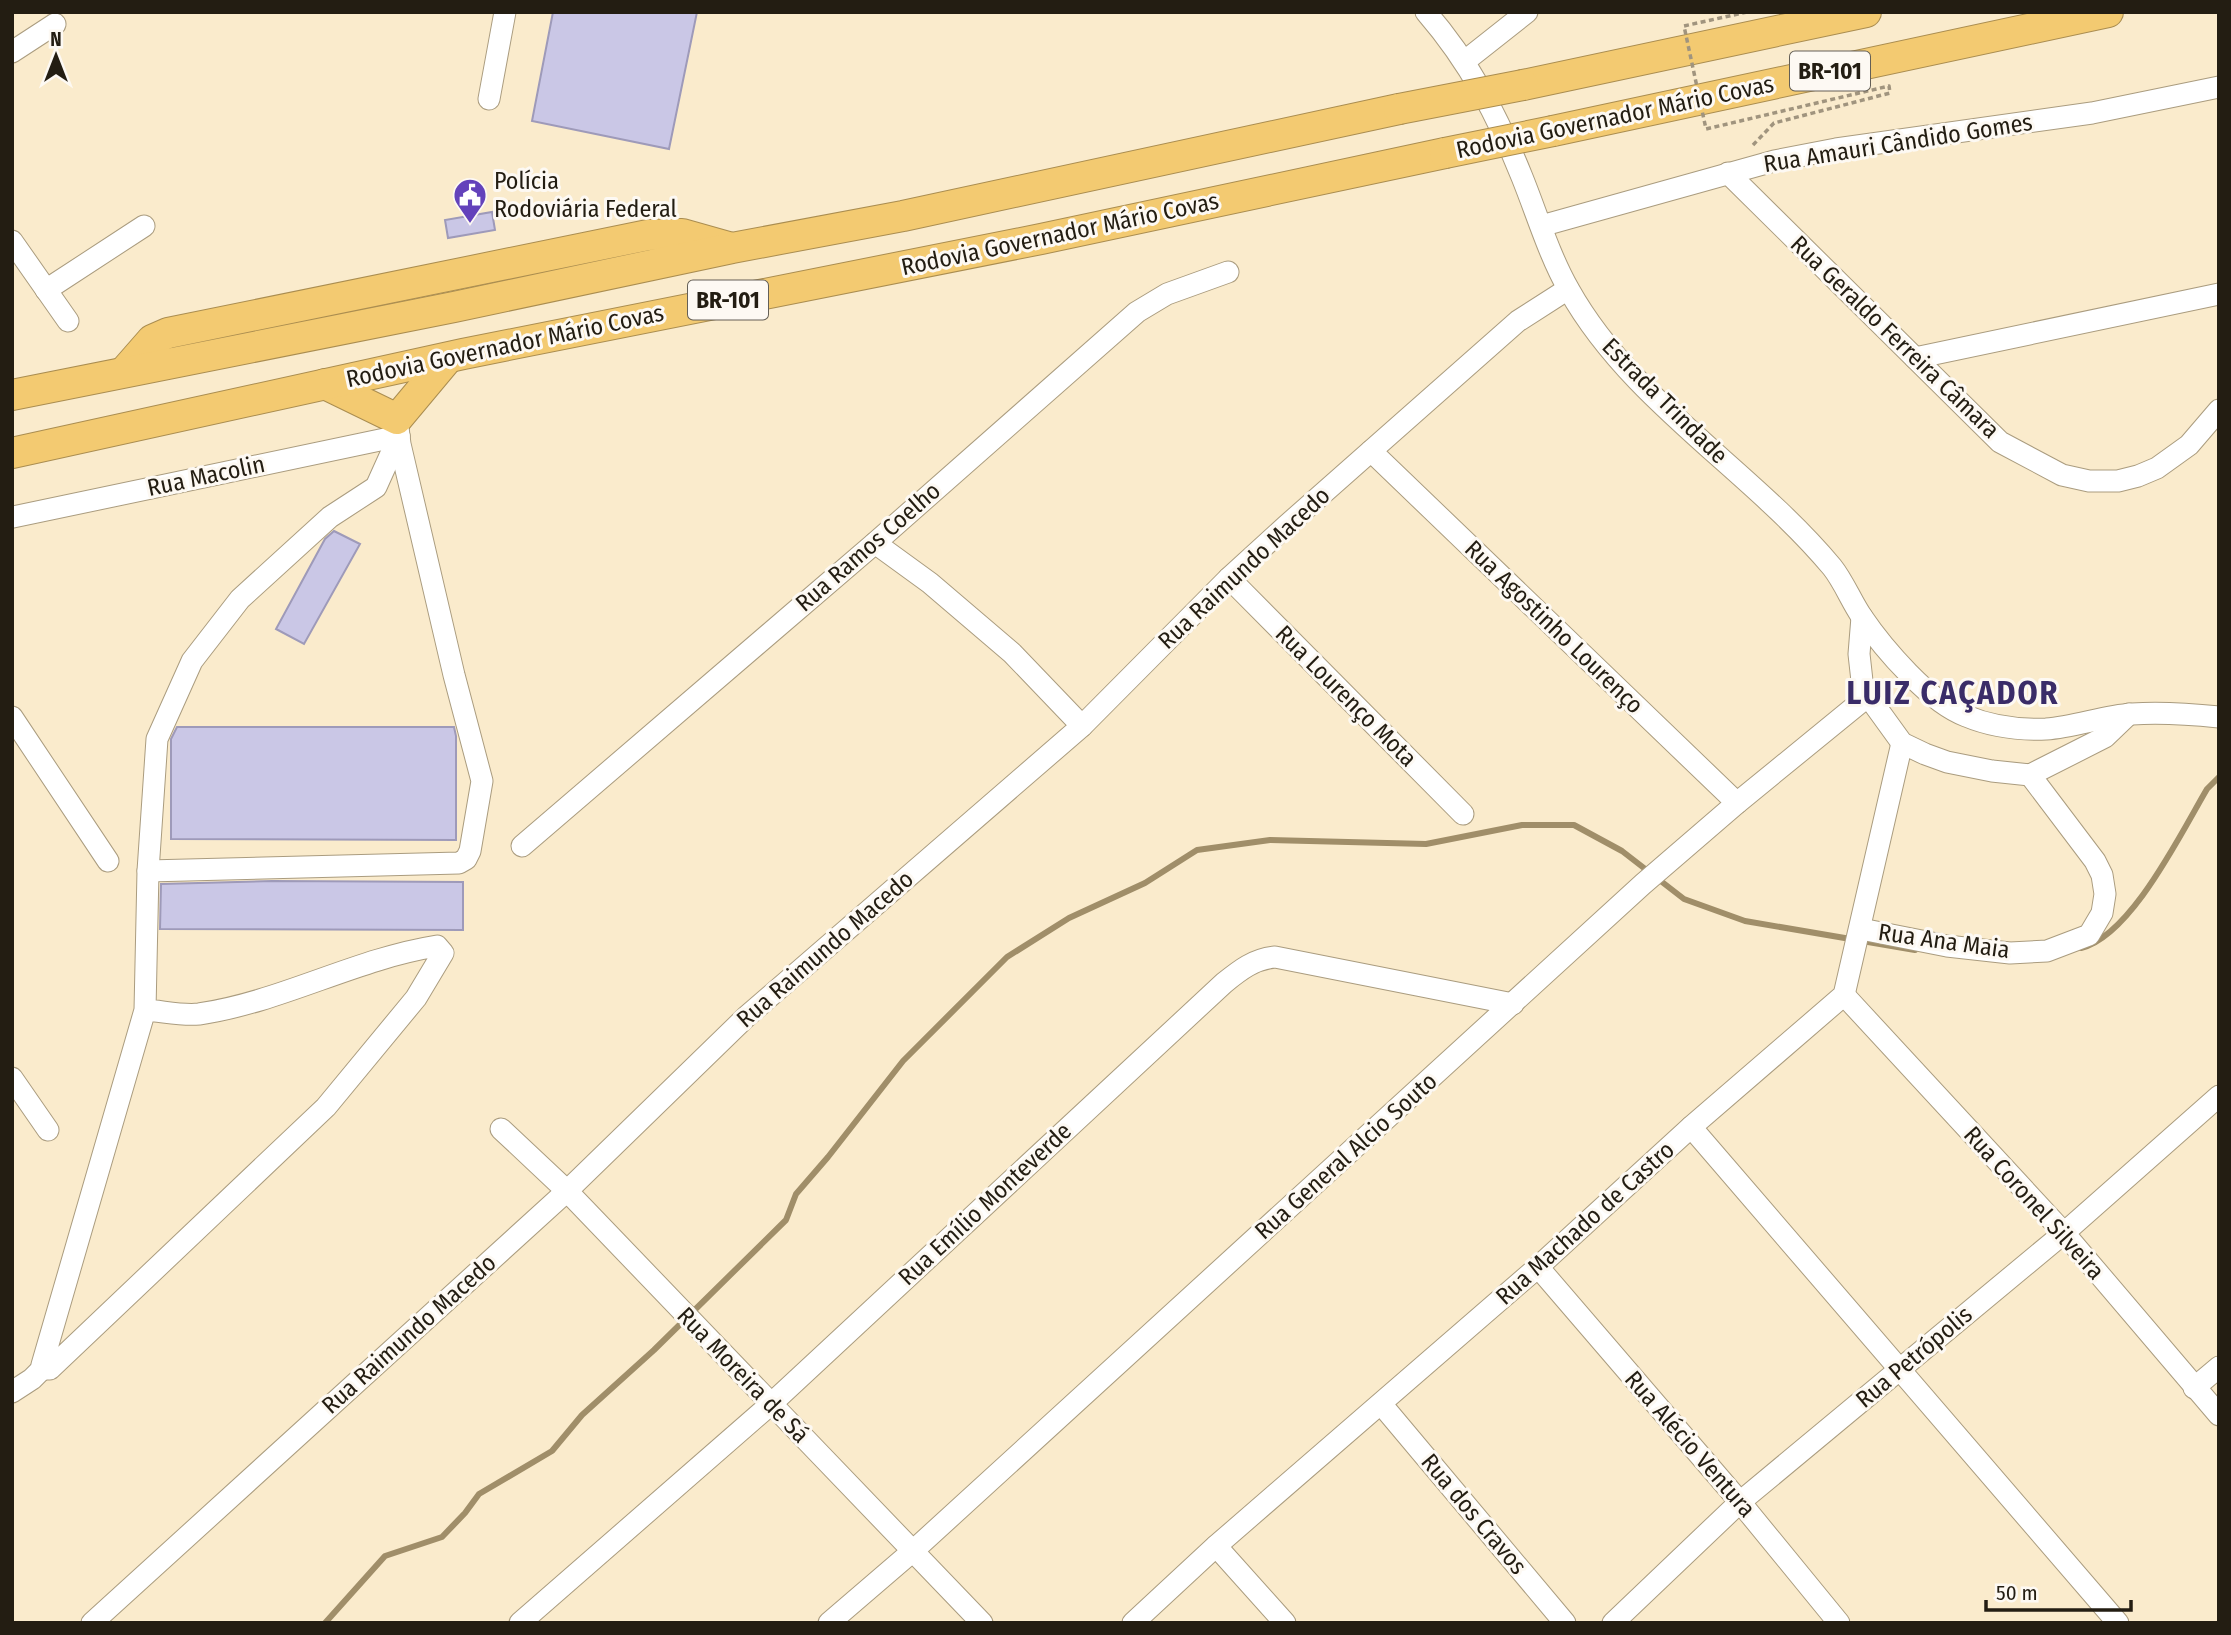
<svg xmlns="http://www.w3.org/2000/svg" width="2231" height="1635" font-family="'Fira Sans Condensed',sans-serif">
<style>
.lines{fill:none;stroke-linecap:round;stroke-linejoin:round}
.stream{stroke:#a08e69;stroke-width:6}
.building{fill:#cac7e6;stroke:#9e9ab9;stroke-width:2}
.minor-casing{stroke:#aa9c7f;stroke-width:23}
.highway-casing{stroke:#aa8d50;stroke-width:32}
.path{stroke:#a0947e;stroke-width:3.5;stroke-dasharray:5 3.5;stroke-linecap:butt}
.minor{stroke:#fff;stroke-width:21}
.highway{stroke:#f3ca71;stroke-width:30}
.highway-bridge-casing{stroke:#aa8d50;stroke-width:32;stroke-linecap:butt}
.path-bridge{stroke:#a0947e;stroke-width:3.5;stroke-dasharray:5 3.5;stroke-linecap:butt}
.highway-bridge{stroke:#f3ca71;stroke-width:30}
.labels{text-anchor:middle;stroke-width:6;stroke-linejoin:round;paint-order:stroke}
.shield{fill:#fdf9f3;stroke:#645f56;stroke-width:2}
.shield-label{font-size:23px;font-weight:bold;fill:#231d12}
.street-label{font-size:24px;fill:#231d12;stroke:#fdf9f3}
.poi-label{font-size:24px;fill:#231d12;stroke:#fdf9f3;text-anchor:start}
.district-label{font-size:32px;font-weight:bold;letter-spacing:2px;fill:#3a2c68;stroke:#fdf9f3}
</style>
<rect width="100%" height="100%" fill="#faebcc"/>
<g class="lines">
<g class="stream">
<path d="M2081 948C2131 936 2181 833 2207 789L2219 777"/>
<path d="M325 1623 385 1556 442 1537 465 1513 479 1494 552 1451 582 1415 654 1350 786 1220 796 1194 828 1157 903 1061 1007 957 1069 918 1145 883 1197 850 1270 840 1426 844 1522 825H1574L1622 851 1684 899 1745 921 1915 950"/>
</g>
</g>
<g class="building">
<path d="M553 12H697L669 149 532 121Z"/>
<path d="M492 212 495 230 448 238 445 220Z"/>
<path d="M334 531 360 544 304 644 276 629 325 539Z"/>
<path d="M177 727H454L456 736V840L171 839V739Z"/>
<path d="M272 881 463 882V930L160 929 161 884Z"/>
</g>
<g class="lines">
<defs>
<g id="minor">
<path d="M1426 12C1470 63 1497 115 1522 177 1537 214 1549 255 1569 290 1631 401 1751 470 1832 567 1844 582 1851 601 1862 617 1883 648 1930 703 1966 716 1990 726 2020 730 2046 729 2075 727 2103 716 2132 714 2161 712 2190 714 2219 717"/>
<path d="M12 52 55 24"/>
<path d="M1465 61 1527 12"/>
<path d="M489 99 505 12"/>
<path d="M1728 173 2000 442 2062 475 2089 481H2118L2138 476 2157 468 2189 445 2219 410"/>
<path d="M1541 226 1774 161 1836 149 2092 113 2219 87"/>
<path d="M12 241 68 321"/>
<path d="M46 290 144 226"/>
<path d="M1915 358 2219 294"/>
<path d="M1371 451 1737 803"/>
<path d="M13 517 399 436"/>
<path d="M875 543 930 583 1012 653 1082 726"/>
<path d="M1229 578 1463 814"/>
<path d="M1862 617 1859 654 1862 681 1868 696 1902 743 1925 754 1947 762 1992 771 2030 775 2105 737 2129 714"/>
<path d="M12 717 108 861"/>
<path d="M522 846 875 543 1137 312 1167 294 1228 272"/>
<path d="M148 871 157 739 192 661 240 599 330 517 376 487 399 436"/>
<path d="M1861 929 1947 946 2010 953 2047 951 2089 935 2102 913 2105 894 2102 875 2095 861 2030 775"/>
<path d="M1844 995 2064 1233 2219 1415"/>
<path d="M145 1010C162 1011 182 1016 199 1014 281 1002 355 959 437 946L443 953 416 998 326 1107 50 1369H45L42 1365 145 1010 148 871 459 863 466 859 470 851 482 781 454 675 400 444 397 419"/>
<path d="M12 1078 48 1130"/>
<path d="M1691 1127 2118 1623"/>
<path d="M501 1129 567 1191 982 1623"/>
<path d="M1538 1267 1740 1502 1839 1623"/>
<path d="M2194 1388 2219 1367"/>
<path d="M12 1392 32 1379 43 1368"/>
<path d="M1382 1405 1565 1623"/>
<path d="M1216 1546 1285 1623"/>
<path d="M92 1623 567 1191 746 1017 1082 726 1229 578 1286 526 1518 321 1568 289"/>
<path d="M520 1623 771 1404 1224 983C1240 970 1254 959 1275 957L1513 1004"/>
<path d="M829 1623 914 1550 1643 884 1737 803 1868 696"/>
<path d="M1133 1623 1216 1546 1538 1267 1691 1127 1844 995 1902 743"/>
<path d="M1613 1623 1740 1502 2064 1233 2219 1096"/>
</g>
<g id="highway">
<path d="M1523 85 1866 12"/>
<path d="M1553 131 2108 12"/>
<path d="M124 372 152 340 168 333 648 235 682 234 728 247"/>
<path d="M325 384 397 419 448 358"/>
<path d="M12 395 454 307 732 248 903 216 1399 109"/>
<path d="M12 453 463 354 1041 239 1445 153"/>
</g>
</defs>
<use href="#minor" class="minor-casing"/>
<use href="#highway" class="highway-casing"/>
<path class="path" d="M1753 145 1774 123 1890 93"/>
<use href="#minor" class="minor"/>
<use href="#highway" class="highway"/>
<defs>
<g id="highway-bridge">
<path d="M1399 109 1523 85"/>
<path d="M1445 153 1553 131"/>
</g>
</defs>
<use href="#highway-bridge" class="highway-bridge-casing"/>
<path class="path-bridge" d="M1747 12 1684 26 1706 129 1889 86 1890 93"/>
<use href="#highway-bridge" class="highway-bridge"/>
</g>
<defs>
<symbol id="civic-pin" viewBox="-11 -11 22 30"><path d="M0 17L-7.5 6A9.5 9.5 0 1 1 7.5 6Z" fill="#6342bb" stroke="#fdf9f3"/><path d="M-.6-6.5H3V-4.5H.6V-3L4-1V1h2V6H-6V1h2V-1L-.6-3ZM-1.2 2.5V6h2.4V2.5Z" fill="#fff"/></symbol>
</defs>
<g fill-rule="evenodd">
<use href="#civic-pin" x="451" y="176" width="38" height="52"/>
</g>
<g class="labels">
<g class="shield">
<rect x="1790" y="51.5" width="80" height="39" rx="5"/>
<rect x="688" y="280.5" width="80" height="39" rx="5"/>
</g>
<g class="shield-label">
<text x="1830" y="79">BR-101</text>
<text x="728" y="308">BR-101</text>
</g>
<g class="street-label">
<text transform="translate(1615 117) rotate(-12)" y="8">Rodovia Governador Mário Covas</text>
<text transform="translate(1898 143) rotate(-9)" y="8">Rua Amauri Cândido Gomes</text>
<text transform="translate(1060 234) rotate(-12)" y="8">Rodovia Governador Mário Covas</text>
<text transform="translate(1895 337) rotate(44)" y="8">Rua Geraldo Ferreira Câmara</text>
<text transform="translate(505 346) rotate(-12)" y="8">Rodovia Governador Mário Covas</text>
<text transform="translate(1665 401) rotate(45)" y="8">Estrada Trindade</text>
<text transform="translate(206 476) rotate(-12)" y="8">Rua Macolin</text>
<text transform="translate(868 547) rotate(-41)" y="8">Rua Ramos Coelho</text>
<text transform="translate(1244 568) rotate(-43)" y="8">Rua Raimundo Macedo</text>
<text transform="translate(1554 627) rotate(44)" y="8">Rua Agostinho Lourenço</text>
<text transform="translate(1346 696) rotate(45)" y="8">Rua Lourenço Mota</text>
<text transform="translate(1944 941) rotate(8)" y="8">Rua Ana Maia</text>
<text transform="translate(825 949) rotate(-41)" y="8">Rua Raimundo Macedo</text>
<text transform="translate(1346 1156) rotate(-42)" y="8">Rua General Alcio Souto</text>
<text transform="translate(2034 1203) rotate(48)" y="8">Rua Coronel Silveira</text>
<text transform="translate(985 1204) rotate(-43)" y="8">Rua Emílio Monteverde</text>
<text transform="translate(1585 1223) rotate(-42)" y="8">Rua Machado de Castro</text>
<text transform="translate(409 1334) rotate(-42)" y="8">Rua Raimundo Macedo</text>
<text transform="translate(1914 1357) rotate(-40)" y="8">Rua Petrópolis</text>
<text transform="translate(743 1375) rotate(46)" y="8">Rua Moreira de Sá</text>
<text transform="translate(1690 1444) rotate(49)" y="8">Rua Alécio Ventura</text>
<text transform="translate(1474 1514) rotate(50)" y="8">Rua dos Cravos</text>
</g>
<g class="poi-label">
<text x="494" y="189">Polícia<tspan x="494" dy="28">Rodoviária Federal</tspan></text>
</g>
<g class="district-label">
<text x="1953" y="704">LUIZ CAÇADOR</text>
</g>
</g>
<rect width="2231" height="1635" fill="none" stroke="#231d12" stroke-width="28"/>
<g transform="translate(56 56)" stroke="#fdf9f3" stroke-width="5" paint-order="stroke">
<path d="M0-5L12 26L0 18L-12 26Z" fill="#231d12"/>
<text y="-10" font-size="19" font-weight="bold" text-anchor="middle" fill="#231d12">N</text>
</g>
<path d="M1986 1600v10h145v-10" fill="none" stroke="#231d12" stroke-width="3.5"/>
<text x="1996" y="1600" font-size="21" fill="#231d12" stroke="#fdf9f3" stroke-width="5" paint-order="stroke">50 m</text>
</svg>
